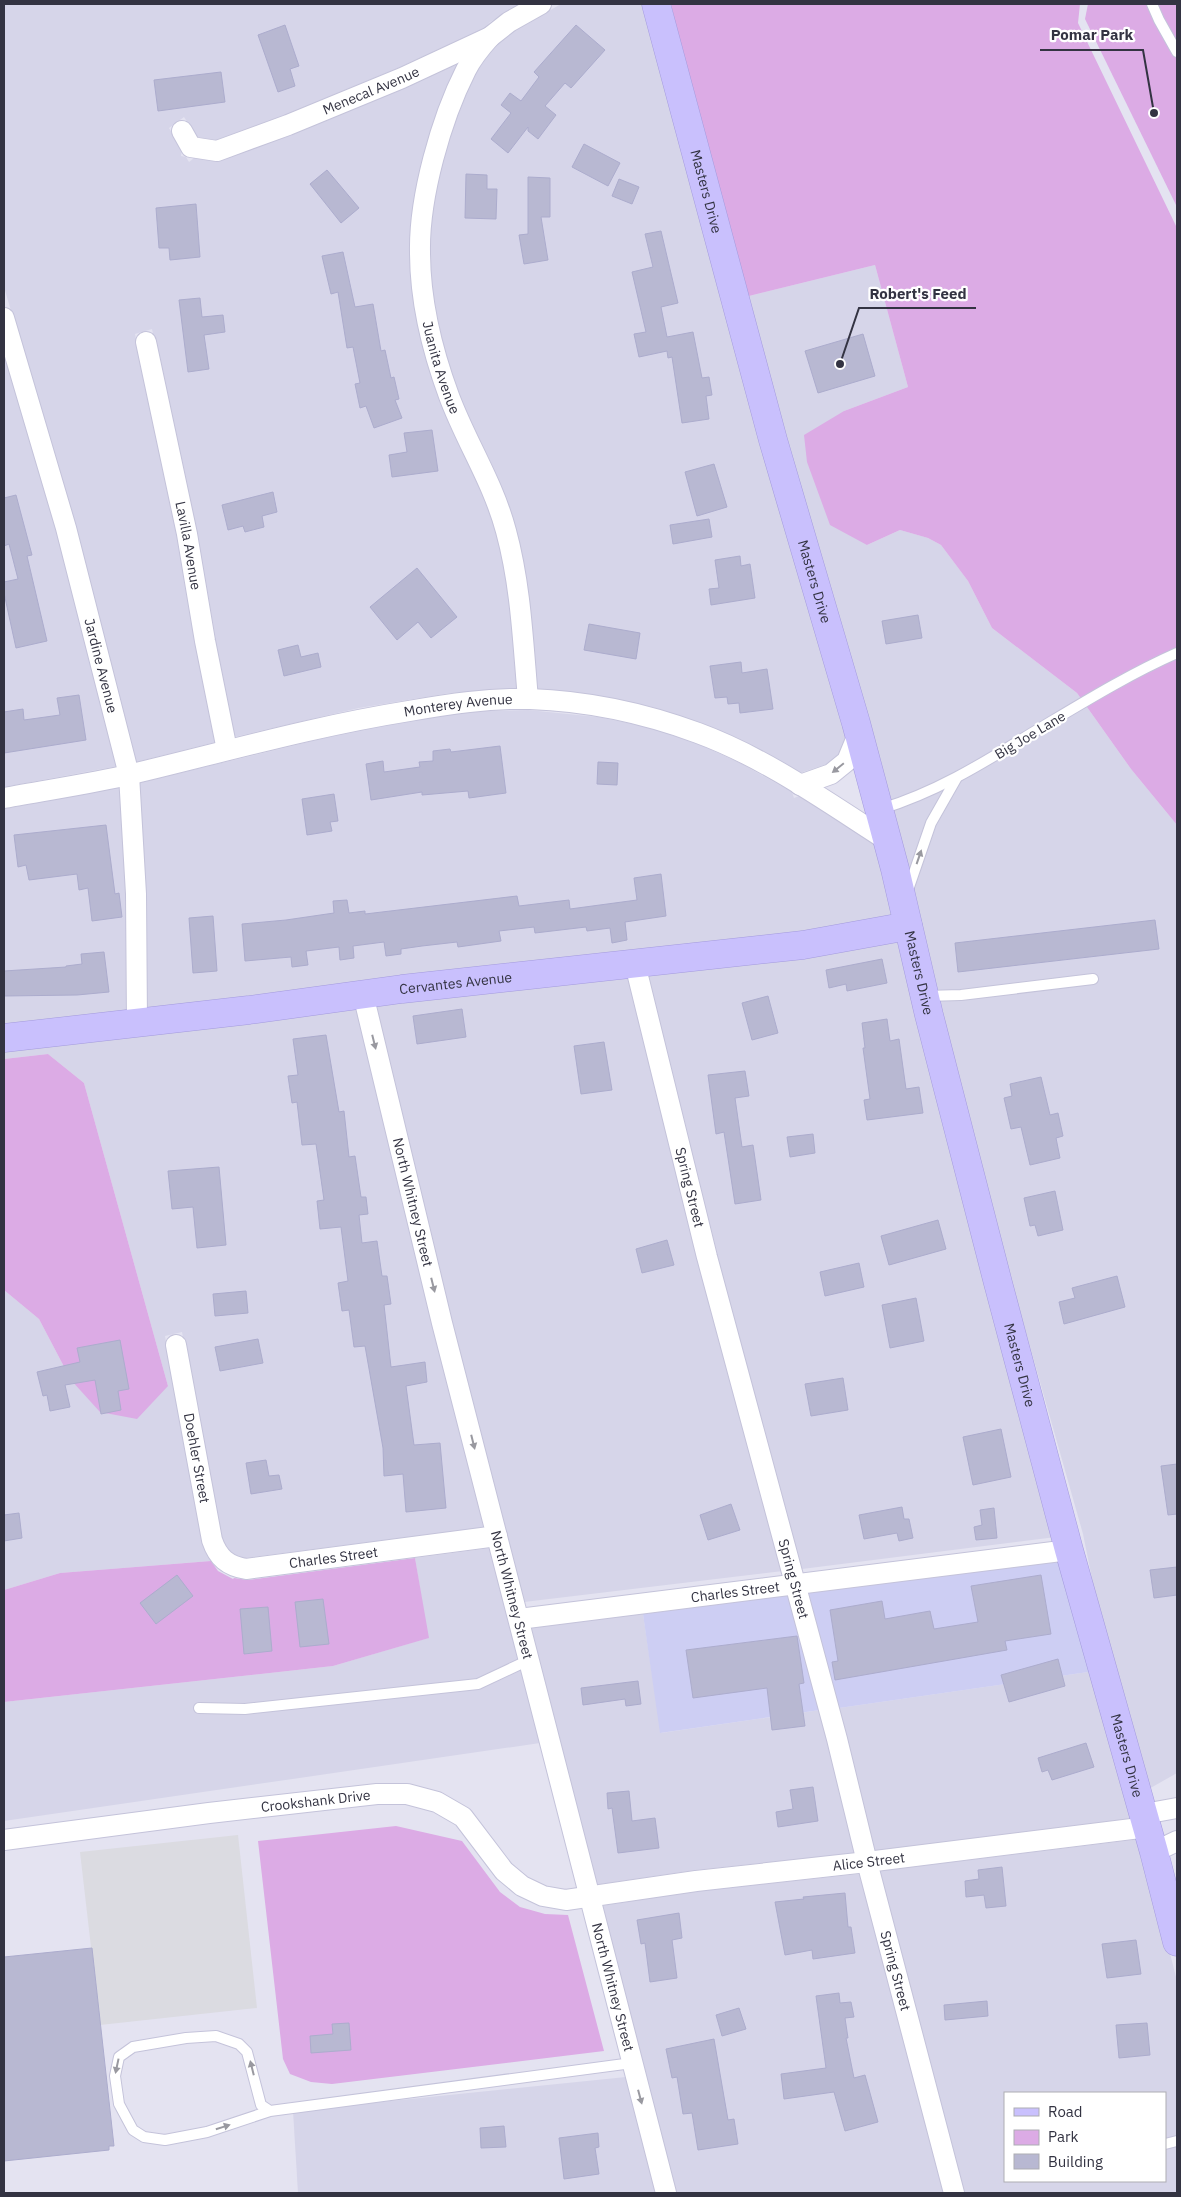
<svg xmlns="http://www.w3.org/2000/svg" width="1181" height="2197" font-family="'IBM Plex Sans',sans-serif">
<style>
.residential{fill:#d6d5e9;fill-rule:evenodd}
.commercial{fill:#cdcef3}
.green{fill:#dcabe5}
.parking{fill:#dbdbe1}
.building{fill:#b8b8d2;stroke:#acaccd}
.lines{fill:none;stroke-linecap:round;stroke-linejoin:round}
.lane-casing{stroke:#c4c3da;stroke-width:12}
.street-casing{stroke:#c4c3da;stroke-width:22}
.secondary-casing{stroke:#a49bdd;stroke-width:29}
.lane{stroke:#fff;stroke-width:10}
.street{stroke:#fff;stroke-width:20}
.secondary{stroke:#c9c0fd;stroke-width:28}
.oneway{fill:#9999a0}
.labels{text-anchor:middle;stroke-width:4.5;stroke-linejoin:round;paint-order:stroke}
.street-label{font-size:14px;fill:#333342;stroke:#fff}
.leader{fill:none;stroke:#333342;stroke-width:2}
.callout-dot{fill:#333342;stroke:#fff;stroke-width:2}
.callout-label{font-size:15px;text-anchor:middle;font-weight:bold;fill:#333342;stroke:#fff;stroke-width:4.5;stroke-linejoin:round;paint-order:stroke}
</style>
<rect width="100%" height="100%" fill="#e4e3f1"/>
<g class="residential">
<path d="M4 4H521L490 22 485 28 398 68 285 115 216 140 197 137 184 117 169 128 182 150 181 156 186 157 189 162 194 158 220 161 291 135 405 88 459 63 410 250 497 533 505 567 510 602 517 689 450 693 359 708 234 737 214 639 196 532 152 329 135 334 177 536 216 742 136 762 74 524 4 287Z"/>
<path d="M561 4H646L849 730 840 753 827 764 800 773 747 743 701 723 652 707 600 696 536 689 515 527 503 491 489 458 471 426 446 358 431 287 429 251 431 219 440 172 454 125 474 75 496 45 514 31Z"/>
<path d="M875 265 908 387 844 411 867 545 900 530 928 538 941 545 968 581 992 628 1077 693 1131 769 1177 825V1773L1147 1790 1101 1623 1083 1534 958 1092 745 297Z"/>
<path d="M4 350 57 531 118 766 4 787Z"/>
<path d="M528 710 598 717 648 727 696 743 740 763 792 792 794 798 799 796 880 848 897 918 802 934 146 1011 139 783 362 729 452 714 485 711Z"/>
<path d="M121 787 127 894 128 1013 4 1027V809Z"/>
<path d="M902 938 1056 1537 802 1569 716 1254 647 973Z"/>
<path d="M628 975 783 1571 524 1602 451 1320 375 1004Z"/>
<path d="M356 1006 486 1527 245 1558 238 1557 228 1551 221 1538 182 1332 165 1336 203 1542 211 1561 60 1573 4 1590V1290L39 1319 71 1380 168 1386 84 1083 48 1054 4 1059V1049Z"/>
<path d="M491 1548 540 1743 4 1821V1702L333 1666 428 1638 415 1558Z"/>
<path d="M643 1614 661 1733 820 1710 855 1853 695 1870 595 1885 530 1628Z"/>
<path d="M1095 1671 1135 1818 873 1851 839 1708Z"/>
<path d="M1141 1839 1177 1981V2193H963L879 1871ZM1005 2093H1165V2181H1005Z"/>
<path d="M860 1874 944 2193H675L601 1906 697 1891Z"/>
<path d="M626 2077 656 2193H298L293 2111Z"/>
</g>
<g class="commercial">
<path d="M1063 1561 1095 1671 839 1708 808 1593Z"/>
<path d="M789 1595 820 1710 660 1733 643 1614Z"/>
</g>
<g class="green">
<path d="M671 4H1080L1078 23 1177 228V825L1131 769 1077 693 992 628 968 581 941 545 928 538 900 530 867 545 830 525 807 462 804 435 844 411 908 387 875 265 745 297 702 141Z"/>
<path d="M1088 4H1177V207L1085 19Z"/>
<path d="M48 1054 84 1083 168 1386 137 1419 100 1412 71 1380 39 1319 4 1290V1059Z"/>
<path d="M415 1558 429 1638 333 1666 4 1702V1590L60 1573 211 1561 218 1571 233 1579 234 1578 248 1580Z"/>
<path d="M396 1826 462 1841 500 1892 520 1907 545 1914 568 1915 604 2051 332 2084 311 2082 290 2074 283 2059 258 1841Z"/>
</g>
<path class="parking" d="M238 1835 257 2008 100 2025 80 1852Z"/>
<g class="building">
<path d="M285 25 299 66 290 69 295 86 278 92 258 35Z"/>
<path d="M576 25 605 50 571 88 565 83 545 106 556 115 538 139 528 131V127L508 153 491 139 511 113 501 105 510 93 521 101 539 77 534 72Z"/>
<path d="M221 72 225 102 158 111 154 80Z"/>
<path d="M584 144 620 163 608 186 572 167Z"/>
<path d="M327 170 359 208 341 223 310 184Z"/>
<path d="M466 174 487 175V189H497L496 219 465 218Z"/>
<path d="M528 177 550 178V217H541L548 260 524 264 519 235 528 234Z"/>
<path d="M619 179 639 187 632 204 612 196Z"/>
<path d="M196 204 200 257 170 260 169 248H159L156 208Z"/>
<path d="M661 231 678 303 661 307 667 337 693 332 702 378 709 377 712 395 706 396 709 419 682 423 672 357 668 358 667 351 639 357 634 334 646 332 632 272 653 267 645 234Z"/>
<path d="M343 252 355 307 373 304 381 351 385 350 391 378 394 377 399 399 395 400 402 418 374 428 366 406 360 408 355 384 360 383 353 347 347 348 338 292 331 294 322 256Z"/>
<path d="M200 298 202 317 223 315 225 332 204 335 209 369 188 372 179 300Z"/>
<path d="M863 334 875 376 818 393 805 351Z"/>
<path d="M432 430 438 471 392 477 389 455 407 452 404 433Z"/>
<path d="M714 464 727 507 697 516 685 472Z"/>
<path d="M273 492 277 512 262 516 264 527 245 532 243 526 228 530 222 505Z"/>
<path d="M16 495 32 555 27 556 47 641 16 648 4 593V582L18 579 9 544 4 546V498Z"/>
<path d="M709 519 712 537 673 544 670 525Z"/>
<path d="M740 556 741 566 750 564 755 598 711 605 709 589 719 588 715 560Z"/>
<path d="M417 568 457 617 431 638 418 622 397 640 370 607Z"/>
<path d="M918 615 922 638 886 644 882 621Z"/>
<path d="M589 624 640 633 636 659 584 650Z"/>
<path d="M298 645 301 657 318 653 321 667 284 676 278 650Z"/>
<path d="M741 662 742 673 767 669 773 709 740 713 739 703 728 704 727 697 715 698 710 666Z"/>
<path d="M79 695 86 740 4 753V712L23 709 24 720 60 715 57 698Z"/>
<path d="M500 746 506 793 469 798 468 791 422 795V792L371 800 366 764 383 761 384 772 420 767 419 762 433 761V751L450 749 451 752Z"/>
<path d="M598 762 618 763 617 785 597 784Z"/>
<path d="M334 794 338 821 330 822 332 831 307 835 302 799Z"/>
<path d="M106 825 115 894 119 893 122 917 92 921 88 888 79 890 77 874 29 880 26 865 18 867 14 835Z"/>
<path d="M661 874 666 916 625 922 627 940 612 943 610 928 587 931 586 927 535 933 534 927 499 931 501 941 458 947 457 942 422 946 401 949V954L386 956 384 942 353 946 354 958 340 960 339 947 306 951 308 965 292 967 291 957 245 961 242 924 286 920 334 913 333 901 347 900 349 913 365 911V914L517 896 519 906 569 900 570 909 637 900 634 878Z"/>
<path d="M213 916 217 971 193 973 189 918Z"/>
<path d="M1155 920 1159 949 958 972 955 943Z"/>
<path d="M104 952 109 992 77 995 4 996V971L66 967V966L82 964 81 954Z"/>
<path d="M882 959 887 983 847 991 846 984 829 988 826 970Z"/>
<path d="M768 996 778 1033 752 1040 742 1003Z"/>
<path d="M462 1009 466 1037 417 1044 413 1016Z"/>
<path d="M887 1019 890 1041 899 1039 906 1089 919 1087 923 1113 867 1120 864 1100 870 1099 863 1048H865L862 1023Z"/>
<path d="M326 1035 339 1112 344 1111 349 1157 355 1156 361 1197H366L368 1214 359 1215 362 1243 377 1241 382 1276H387L391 1304 384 1305 391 1367 425 1362 427 1382 406 1386 414 1445 440 1443 446 1508 406 1512 403 1474 384 1476 383 1448 365 1346 354 1347 349 1310 342 1311 338 1283 348 1281 341 1227 320 1229 317 1201 324 1200 316 1144 302 1145 297 1102 292 1103 288 1076 298 1075 293 1039Z"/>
<path d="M604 1042 612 1090 581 1094 574 1046Z"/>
<path d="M745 1071 749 1096 735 1098 742 1147 753 1145 761 1200 735 1204 724 1132 716 1134 708 1075Z"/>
<path d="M1041 1077 1050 1115 1058 1113 1063 1136 1056 1138 1060 1158 1030 1165 1021 1127 1011 1129 1004 1098 1012 1096 1010 1084Z"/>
<path d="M813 1134 815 1153 790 1157 787 1137Z"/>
<path d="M219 1167 226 1245 197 1248 193 1207 172 1209 168 1171Z"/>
<path d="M1055 1191 1063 1230 1038 1236 1035 1225 1030 1226 1024 1198Z"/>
<path d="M938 1220 946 1249 889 1265 881 1236Z"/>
<path d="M667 1240 674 1265 642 1273 636 1249Z"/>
<path d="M859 1263 864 1287 825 1296 820 1272Z"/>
<path d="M1117 1276 1125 1307 1064 1324 1059 1302 1075 1298 1072 1288Z"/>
<path d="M246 1291 248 1313 215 1316 213 1294Z"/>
<path d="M916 1298 924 1341 890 1348 882 1305Z"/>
<path d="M258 1339 263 1363 220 1371 215 1347Z"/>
<path d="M120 1340 129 1389 118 1391 121 1410 101 1414 95 1380 65 1385 70 1407 50 1411 47 1395 43 1396 37 1372 80 1362 77 1348Z"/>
<path d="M843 1378 848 1410 811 1416 805 1384Z"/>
<path d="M1001 1429 1011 1477 973 1485 963 1437Z"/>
<path d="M266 1460 269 1476 279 1475 282 1489 251 1494 246 1463Z"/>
<path d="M1177 1464V1514L1168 1515 1161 1466Z"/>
<path d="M731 1504 740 1530 708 1540 700 1515Z"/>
<path d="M902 1507 904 1519H909L913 1538 899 1541 897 1533 864 1539 859 1515Z"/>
<path d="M994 1508 997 1538 976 1540 974 1527 982 1525 980 1510Z"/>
<path d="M19 1513 22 1538 4 1541V1515Z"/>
<path d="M1177 1567V1595L1154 1598 1150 1570Z"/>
<path d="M177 1575 193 1596 156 1624 140 1603Z"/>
<path d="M1041 1575 1051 1634 1005 1641 1007 1650 835 1680 832 1662 838 1661 830 1610 882 1601 885 1619 930 1611 934 1629 978 1622 971 1586Z"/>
<path d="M323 1599 329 1644 300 1647 295 1602Z"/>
<path d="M268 1607 272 1651 244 1654 240 1609Z"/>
<path d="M797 1636 804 1683 799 1684 805 1726 772 1730 767 1688 693 1698 686 1650Z"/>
<path d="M1058 1659 1065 1686 1009 1702 1001 1675Z"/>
<path d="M638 1681 641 1704 626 1706 625 1699 583 1705 581 1688Z"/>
<path d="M1086 1743 1094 1767 1052 1780 1048 1770 1042 1772 1038 1758Z"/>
<path d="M813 1787 818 1821 778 1827 776 1812 793 1809 790 1790Z"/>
<path d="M629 1791 632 1821 655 1818 659 1848 618 1853 612 1808 608 1809 607 1793Z"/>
<path d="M1002 1867 1006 1906 986 1908 984 1895 966 1897 965 1881 979 1879 978 1870Z"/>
<path d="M845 1893 848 1927H851L855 1953 813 1959 812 1950 785 1955 775 1902 804 1899 803 1897Z"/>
<path d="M679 1913 682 1938 672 1940 677 1978 650 1982 645 1943 641 1944 637 1920Z"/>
<path d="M1136 1940 1141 1974 1107 1978 1102 1944Z"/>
<path d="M92 1948 114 2146H109V2150L4 2161V1957Z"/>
<path d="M839 1993 840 2003 851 2002 854 2017 845 2018 848 2038H846L854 2078 865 2075 878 2122 845 2131 834 2092 784 2099 781 2074 826 2068 816 1996Z"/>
<path d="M987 2001 988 2016 945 2020 944 2005Z"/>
<path d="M739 2008 746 2029 722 2036 716 2015Z"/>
<path d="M349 2023 351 2050 311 2053 310 2036 333 2034 332 2024Z"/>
<path d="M1147 2023 1150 2055 1119 2058 1116 2025Z"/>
<path d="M714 2039 728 2120 734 2119 738 2144 698 2150 692 2113 683 2114 677 2077 672 2078 666 2049Z"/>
<path d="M504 2126 506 2147 481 2148 480 2128Z"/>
<path d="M598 2133 599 2147 595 2148 599 2174 564 2179 559 2138Z"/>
</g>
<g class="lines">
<defs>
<g id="lane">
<path d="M1152 4 1159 20 1177 52"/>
<path d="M881 809C934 793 980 765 1027 736 1076 707 1125 676 1177 653"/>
<path d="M908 890 931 823 956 779"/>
<path d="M925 996 961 995 1093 979"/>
<path d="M199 1708 245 1709 478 1684 529 1660"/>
<path d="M270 2111 261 2105 247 2052 239 2044 216 2036 186 2038 133 2047 119 2057 115 2076 119 2104 133 2130 144 2137 165 2140 207 2132 270 2111 632 2063"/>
<path d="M1165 2144 1177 2141"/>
</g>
<g id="street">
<path id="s1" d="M490 37C481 47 472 58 466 70 441 119 419 197 420 252 420 300 432 350 449 396 466 442 493 482 506 531 521 586 523 643 528 699"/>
<path id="s2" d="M182 131 191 147 217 151 288 125 402 78 490 37 509 22 541 4"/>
<path id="s3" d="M4 318 66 528 129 775 136 894 137 1022"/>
<path id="s4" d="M146 342 187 534 205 641 227 750"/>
<path d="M800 785 831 774 847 761 859 732"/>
<path id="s5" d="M4 798C46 790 90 784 132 774 224 752 315 726 409 711 449 704 489 698 530 699 587 701 644 713 698 733 766 758 827 802 888 841"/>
<path id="s6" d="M635 964 707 1257 837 1739 867 1862 954 2193"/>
<path id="s7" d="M363 994 442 1323 666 2193"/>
<path id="s8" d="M176 1345 212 1540C218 1558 228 1566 246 1569L497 1536"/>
<path id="s9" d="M519 1619 1069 1550"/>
<path d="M1144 1814 1177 1808"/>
<path id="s10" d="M4 1840 209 1813 377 1794H407L437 1802 463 1817 504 1871 522 1886 543 1896 566 1900 696 1881 867 1862 1148 1827"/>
<path d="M1154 1852 1177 1841"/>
</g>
<g id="secondary">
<path id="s11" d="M656 4 773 440 856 723 895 869 929 1015 998 1283 1069 1550 1154 1852 1177 1942"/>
<path id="s12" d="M4 1038 249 1010 402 989 803 945 908 926"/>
</g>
</defs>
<use href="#lane" class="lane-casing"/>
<use href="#street" class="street-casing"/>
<use href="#secondary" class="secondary-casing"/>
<use href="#lane" class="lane"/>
<use href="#street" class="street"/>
<use href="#secondary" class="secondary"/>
</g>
<defs><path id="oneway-solid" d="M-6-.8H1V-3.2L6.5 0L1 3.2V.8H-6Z" transform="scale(1.25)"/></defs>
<g class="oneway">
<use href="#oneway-solid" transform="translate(838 768) rotate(141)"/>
<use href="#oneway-solid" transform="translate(919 857) rotate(-71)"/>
<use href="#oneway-solid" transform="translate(374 1042) rotate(76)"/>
<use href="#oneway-solid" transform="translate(433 1285) rotate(76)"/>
<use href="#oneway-solid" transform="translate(473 1442) rotate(76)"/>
<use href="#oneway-solid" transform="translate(117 2066) rotate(102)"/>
<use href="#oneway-solid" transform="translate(252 2068) rotate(-104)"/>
<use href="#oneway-solid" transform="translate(640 2097) rotate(75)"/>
<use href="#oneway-solid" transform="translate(223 2127) rotate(-17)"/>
</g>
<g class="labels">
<g class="street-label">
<text dy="5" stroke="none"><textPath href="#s2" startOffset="210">Menecal Avenue</textPath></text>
<text dy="5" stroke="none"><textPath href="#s11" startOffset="194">Masters Drive</textPath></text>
<text dy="5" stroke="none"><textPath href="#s1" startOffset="348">Juanita Avenue</textPath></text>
<text dy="5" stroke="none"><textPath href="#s4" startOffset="208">Lavilla Avenue</textPath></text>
<text dy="5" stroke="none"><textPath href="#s11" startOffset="599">Masters Drive</textPath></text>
<text dy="5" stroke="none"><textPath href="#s3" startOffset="361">Jardine Avenue</textPath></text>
<text dy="5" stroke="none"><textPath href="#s5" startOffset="464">Monterey Avenue</textPath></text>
<text transform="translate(1030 735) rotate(-31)" y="5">Big Joe Lane</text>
<text dy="5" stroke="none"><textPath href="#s11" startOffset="1004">Masters Drive</textPath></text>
<text dy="5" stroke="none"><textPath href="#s12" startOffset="455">Cervantes Avenue</textPath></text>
<text dy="5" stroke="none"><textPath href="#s6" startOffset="230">Spring Street</textPath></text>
<text dy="5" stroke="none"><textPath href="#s7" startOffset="214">North Whitney Street</textPath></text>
<text dy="5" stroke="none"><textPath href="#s11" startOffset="1409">Masters Drive</textPath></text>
<text dy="5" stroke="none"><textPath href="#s8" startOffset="115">Doehler Street</textPath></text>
<text dy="5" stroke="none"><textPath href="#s8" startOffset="334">Charles Street</textPath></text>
<text dy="5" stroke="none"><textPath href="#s6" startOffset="635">Spring Street</textPath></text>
<text dy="5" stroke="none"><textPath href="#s9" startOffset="218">Charles Street</textPath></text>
<text dy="5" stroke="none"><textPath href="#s7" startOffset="619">North Whitney Street</textPath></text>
<text dy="5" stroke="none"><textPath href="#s11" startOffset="1814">Masters Drive</textPath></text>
<text dy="5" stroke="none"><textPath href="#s10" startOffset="314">Crookshank Drive</textPath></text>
<text dy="5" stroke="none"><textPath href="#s10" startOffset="910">Alice Street</textPath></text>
<text dy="5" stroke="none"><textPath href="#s6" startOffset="1040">Spring Street</textPath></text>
<text dy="5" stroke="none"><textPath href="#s7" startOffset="1024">North Whitney Street</textPath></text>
</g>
</g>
<path class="leader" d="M1154 113L1143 50H1040M840 364L859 308H976"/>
<g class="callout-dot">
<circle cx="1154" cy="113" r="5"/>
<circle cx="840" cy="364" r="5"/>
</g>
<g class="callout-label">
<text x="1092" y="40">Pomar Park</text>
<text x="918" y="299">Robert's Feed</text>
</g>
<rect width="1181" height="2197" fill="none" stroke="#333342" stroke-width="10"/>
<rect x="1004" y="2092" width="162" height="90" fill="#ffffff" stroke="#adadb3"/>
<rect x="1014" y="2108" width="25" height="8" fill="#c9c0fd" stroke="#adadb3"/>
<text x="1048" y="2117" font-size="15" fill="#333342">Road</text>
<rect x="1014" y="2130" width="25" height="15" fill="#dcabe5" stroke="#adadb3"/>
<text x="1048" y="2142" font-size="15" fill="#333342">Park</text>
<rect x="1014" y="2154" width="25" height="15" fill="#b8b8d2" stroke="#adadb3"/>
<text x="1048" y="2167" font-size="15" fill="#333342">Building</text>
</svg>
